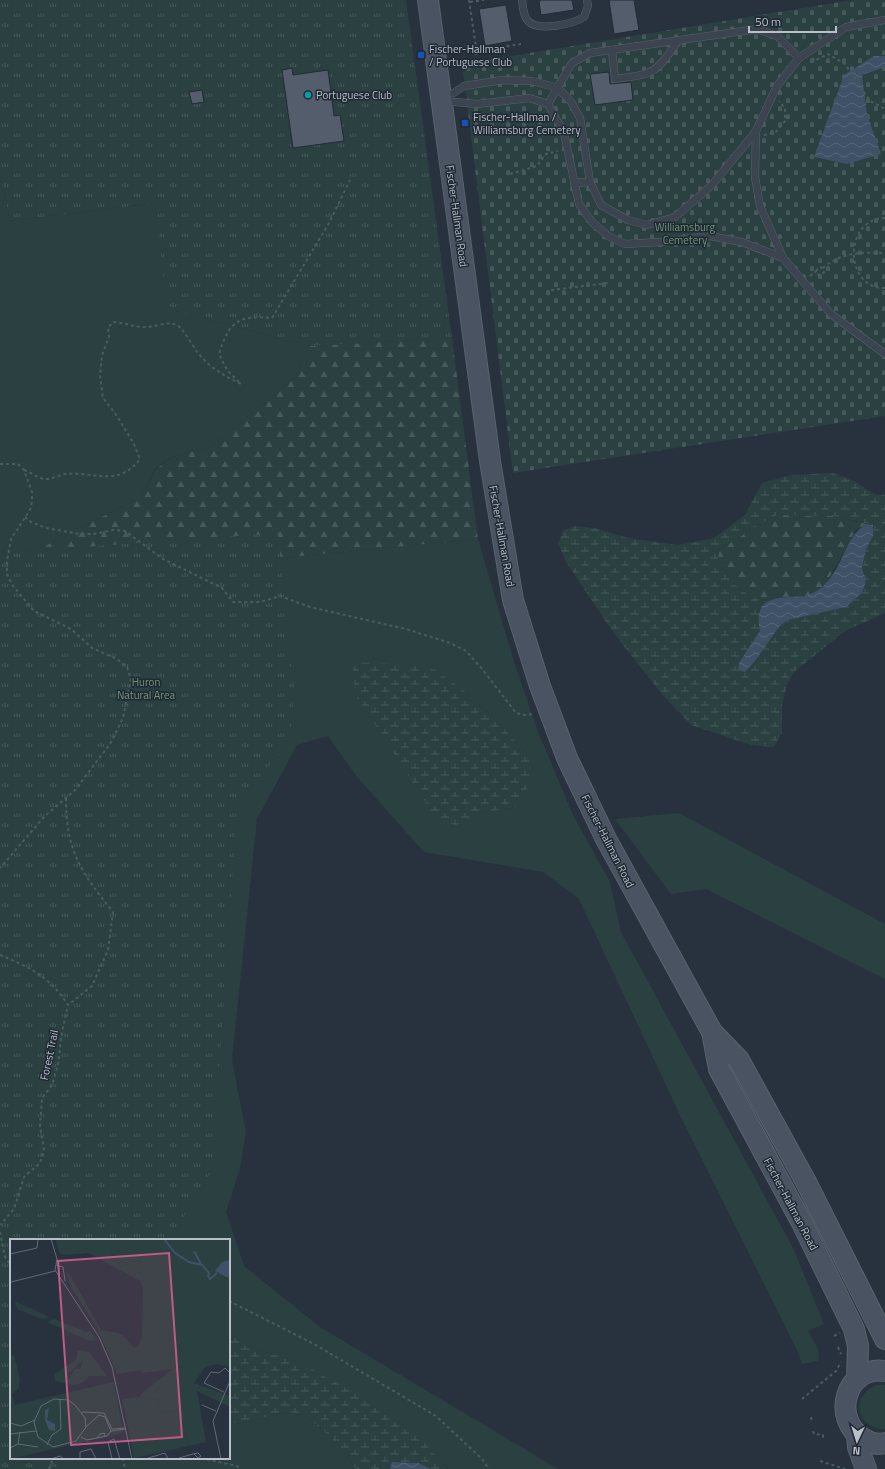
<svg xmlns="http://www.w3.org/2000/svg" width="885" height="1469" font-family="'Titillium Web',sans-serif">
<style>
.green{fill:#2a4041;fill-rule:evenodd}
.forest{fill:url(#forest-firs)}
.wetland{fill:url(#wetland-marsh);fill-rule:evenodd}
.cemetery{fill:url(#cemetery-stones)}
.park{fill:url(#park-tufts)}
.water{fill:url(#water-waves)}
.building{fill:#535d6c;stroke:#222b36}
.lines{fill:none;stroke-linecap:round;stroke-linejoin:round}
.service-casing{stroke:#59626c;stroke-width:8}
.secondary-casing{stroke:#59626c;stroke-width:22}
.path{stroke:#495d5e;stroke-width:2;stroke-dasharray:3 3;stroke-linecap:butt}
.service{stroke:#3b444f;stroke-width:7}
.secondary{stroke:#4a5361;stroke-width:20}
.transit-dot{fill:#1a4fb4;stroke:#202934;stroke-width:1.5}
.culture-dot{fill:#0f9aa8;stroke:#202934;stroke-width:1.5}
.labels{text-anchor:middle;stroke-width:3;stroke-linejoin:round;paint-order:stroke}
.poi-label{font-size:11px;fill:#b8bfc9;stroke:#202934;text-anchor:start}
.street-label{font-size:11px;fill:#b8bfc9;stroke:#202934}
.park-label{font-size:11px;fill:#719878;stroke:#202934}
.inset-river{fill:none;stroke:#3f5166;stroke-width:2}
.inset-road{fill:none;stroke:#616a76;stroke-width:1}
.view{fill:#be5b87;fill-opacity:0.15;stroke:#be5b87;stroke-width:2}
.inset-edge{fill:none;stroke:#b8bfc9;stroke-width:2}
</style>
<defs>
<pattern id="forest-firs" width="22" height="20" patternUnits="userSpaceOnUse"><rect width="22" height="20" fill="#2a4041"/><path d="M5 1l3.5 6h-7zM16 11l3.5 6h-7z" fill="#475a5b"/></pattern>
<pattern id="wetland-marsh" width="20" height="14" patternUnits="userSpaceOnUse"><rect width="20" height="14" fill="#2a4041"/><path d="M1 5h8M5 5V1M11 12h8M15 12V8" fill="none" stroke="#475a5b"/></pattern>
<pattern id="cemetery-stones" width="16" height="16" patternUnits="userSpaceOnUse"><rect width="16" height="16" fill="#2a4041"/><path d="M2 7V4a2 2 0 0 1 4 0v3zM10 15v-3a2 2 0 0 1 4 0v3z" fill="#475a5b"/></pattern>
<pattern id="park-tufts" width="24" height="20" patternUnits="userSpaceOnUse"><rect width="24" height="20" fill="#2a4041"/><path d="M3 7l-1-3M5 7V3M7 7l1-3M15 17l-1-3M17 17v-4M19 17l1-3" fill="none" stroke="#475a5b"/></pattern>
<pattern id="water-waves" width="16" height="10" patternUnits="userSpaceOnUse"><rect width="16" height="10" fill="#3f5166"/><path d="M0 5q4-4 8 0t8 0" fill="none" stroke="#59687b"/></pattern>
</defs>
<rect width="100%" height="100%" fill="#27323e"/>
<g class="green">
<path d="M0 173 10 221 156 203 168 309 310 346 295 377 212 446 170 458 155 469 141 497 37 550 0 553Z"/>
<path d="M478 539 514 662 537 729 573 815 610 882 621 932 794 1250 824 1324 808 1331 818 1349 819 1361 802 1364 798 1352 679 1113 579 899 543 872 424 852 357 777 328 736 297 745 257 819 232 1060 246 1132 240 1168 226 1212 244 1266 320 1327 558 1469H448L447 1466 298 1362 244 1345 229 1329V1240H131L234 757 280 558ZM462 689 505 729 530 758 515 807 481 813Z"/>
<path d="M679 813 885 924V979L706 889 671 894 615 819Z"/>
<path d="M877 1385H885V1429C856 1430 849 1395 877 1385Z"/>
<path d="M281 1413 305 1415 337 1443 356 1469H27L25 1458H229V1421L238 1424Z"/>
</g>
<g class="forest">
<path d="M452 338 478 539 280 558 11 1240V1458L0 1469V553L37 550 141 497 155 470 170 458 212 446 295 377 310 346Z"/>
<path d="M777 515 834 516 866 524 856 530 826 584 808 597H789L768 601 750 596 731 582 718 559 719 550 763 522Z"/>
</g>
<g class="wetland">
<path d="M833 473 856 482 874 494 885 495V613L845 631 794 672 787 684 782 706V733L774 747 751 745 691 725 660 692 613 632 566 562 558 543 563 531 575 526 594 528 628 538 678 545 714 538 745 515 762 483 791 475ZM777 515 834 516 873 525V536L866 550 862 569 866 581 862 593 846 607 788 620 779 627 768 642 738 670 740 663 761 631 759 610 768 601 750 596 731 582 718 559 719 550 763 522Z"/>
<path d="M352 662 430 666 462 689 505 729 530 758 529 786 515 807 481 813 456 825 438 821 356 696Z"/>
<path d="M229 1329 244 1345 298 1362 355 1393 425 1443 448 1469H431L417 1463 393 1462 390 1469H356L337 1443 305 1415 281 1413 238 1424 229 1421Z"/>
</g>
<path class="cemetery" d="M852 0H885V416L513 473 462 64Z"/>
<g class="park">
<path d="M0 0H406L452 338 310 346 167 309 155 203 10 221 0 173Z"/>
<path d="M278 533 294 685 291 738 237 809 212 1171 169 1240H11V1458H57L59 1469H0V553Z"/>
</g>
<g class="water">
<path d="M874 56H885V67L862 75 867 114 881 154 847 164 814 157 844 75Z"/>
<path d="M866 524 873 525V536L866 550 862 568 866 581 862 593 846 607 788 620 779 627 755 661 745 672 738 670 739 663 760 631C755 605 764 599 789 597 798 596 805 598 813 593 817 590 822 588 825 584 843 567 845 537 866 524Z"/>
<path d="M392 1462 418 1463 431 1469H390Z"/>
</g>
<g class="building">
<path d="M541 0H572L574 10 541 15 539 2Z"/>
<path d="M609 0H634L639 30 614 34Z"/>
<path d="M506 5 512 41 485 46 479 9Z"/>
<path d="M292 68 293 75 328 70 334 116 340 115 344 141 293 148 282 70Z"/>
<path d="M609 72 610 84 631 82 633 100 595 105 590 74Z"/>
<path d="M202 90 204 102 192 104 189 92Z"/>
</g>
<g class="lines">
<defs>
<g id="service">
<path d="M522 0C523 6 523 16 528 21 538 32 573 24 584 17L588 6 587 0"/>
<path d="M885 20 846 27 799 58 777 86 756 131 755 177 760 206 783 258 831 314 885 354"/>
<path d="M612 50 615 79C656 73 654 75 678 41"/>
<path d="M443 100 464 86 503 80 532 81 558 88 571 102 580 118 590 182 601 205 628 220 647 225 675 217 712 185 756 131"/>
<path d="M444 101 477 104 529 98 548 104 564 133 579 204 592 222 608 236 625 244 661 242 710 236 742 242 783 258"/>
<path d="M548 104 572 63 590 53 757 29 777 36 799 58"/>
<path d="M574 183 590 182"/>
</g>
<g id="secondary">
<path d="M428 0 490 461 513 600 540 686 567 758 606 839 712 1032 739 1060 806 1182 885 1339"/>
<path d="M712 1032 719 1069 802 1223 854 1329 858 1346 857 1379"/>
<path d="M885 1371C846 1365 830 1419 864 1439 870 1443 878 1445 885 1443"/>
<path d="M857 1435 858 1447 866 1469"/>
</g>
</defs>
<use href="#service" class="service-casing"/>
<use href="#secondary" class="secondary-casing"/>
<g class="path">
<path d="M469 0 477 54 473 55"/>
<path d="M470 2 484 0"/>
<path d="M477 51 521 44"/>
<path d="M813 58 814 61 828 54 845 64 870 101 885 109"/>
<path d="M764 135 775 133 785 121V108L779 101"/>
<path d="M510 174 537 166 546 154 558 151"/>
<path d="M885 218C842 219 845 290 885 288"/>
<path d="M816 271 819 267 823 268"/>
<path d="M810 276 816 271V274L821 275 824 272 823 268C841 252 862 252 885 253"/>
<path d="M551 290 608 283"/>
<path d="M0 464H18L24 470 32 492V502L30 510 11 539 7 561V574L13 586 34 611 71 629 92 648 117 659 127 667 131 679 123 718 110 744 75 790 44 817 0 868"/>
<path d="M24 470C30 472 38 478 44 479 50 480 59 475 65 474 94 471 118 488 140 459L134 444 117 416 103 398 100 375 102 355 109 337 108 328 113 322C126 323 136 328 149 327 158 326 168 321 177 325 184 329 192 346 199 354 210 368 225 376 241 384L227 370 219 354C229 321 239 315 272 318L329 223 350 180"/>
<path d="M25 517 31 522 46 528 80 534H94L113 530 125 531 163 559 222 588 233 602H260L280 596 310 607 406 629 450 643 466 651 483 670 516 713 525 715 534 714"/>
<path d="M66 798C66 851 81 872 113 912L108 950 92 986 68 1005"/>
<path d="M0 955C30 967 51 978 68 1005L62 1032 58 1064 52 1085 42 1098 40 1126 44 1149 40 1163 24 1177 14 1209 0 1225"/>
<path d="M0 1232 5 1257 11 1266"/>
<path d="M229 1301 314 1344 436 1416 482 1459 489 1469"/>
<path d="M834 1336 840 1333"/>
<path d="M838 1347 841 1354"/>
<path d="M802 1399 836 1371 841 1362"/>
<path d="M811 1417 812 1422"/>
<path d="M813 1431 814 1434 823 1435V1440"/>
<path d="M123 1458 125 1469"/>
<path d="M201 1458 237 1466 241 1469"/>
<path d="M820 1461 845 1469"/>
<path d="M49 1469 53 1458"/>
</g>
<use href="#service" class="service"/>
<use href="#secondary" class="secondary"/>
</g>
<g class="transit-dot">
<rect x="417" y="51" width="8" height="8" rx="2"/>
<rect x="461" y="119" width="8" height="8" rx="2"/>
</g>
<circle class="culture-dot" cx="308" cy="95" r="4"/>
<g class="labels">
<g class="poi-label">
<text x="429" y="53">Fischer-Hallman<tspan x="429" dy="13">/ Portuguese Club</tspan></text>
<text x="316" y="99">Portuguese Club</text>
<text x="473" y="121">Fischer-Hallman /<tspan x="473" dy="13">Williamsburg Cemetery</tspan></text>
</g>
<g class="street-label">
<text transform="translate(457 216) rotate(82)" y="4">Fischer-Hallman Road</text>
<text transform="translate(502 536) rotate(80)" y="4">Fischer-Hallman Road</text>
<text transform="translate(608 841) rotate(63)" y="4">Fischer-Hallman Road</text>
<text transform="translate(49 1055) rotate(-78)" y="4">Forest Trail</text>
<text transform="translate(791 1204) rotate(62)" y="4">Fischer-Hallman Road</text>
</g>
<g class="park-label">
<text x="685" y="231">Williamsburg<tspan x="685" dy="13">Cemetery</tspan></text>
<text x="146" y="686">Huron<tspan x="146" dy="13">Natural Area</tspan></text>
</g>
</g>
<g transform="translate(10 1239)">
<rect width="220" height="220" fill="#27323e"/>
<path d="M46 0H153L161 39 136 105 132 131 107 135 86 87 61 48 57 35 59 34 91 91 111 95 124 109 128 107 132 98 133 48 130 42 79 14 53 16 49 13ZM100 10 109 12 121 23 130 22 134 36 106 21ZM108 99 122 118H112L99 108ZM5 62 39 78 32 80 7 70ZM44 80 76 93 80 92 88 101 80 102 37 83ZM220 116V128L207 125 195 128 184 144 220 157V168L187 152 196 203 179 207 169 171 151 174 148 161 130 158 132 154 163 130Z" fill="#2a4041" fill-rule="evenodd"/>
<path d="M4 116 10 141 9 149 2 155 5 166 0 167V117ZM65 130H73L77 136 70 140H59Z" fill="#2a4041"/>
<path d="M100 10 109 12 121 23H134L138 27V35L134 36 106 21ZM110 99 121 114 122 118H112L99 108 100 102ZM68 111 79 113 97 137H78L72 144 63 146 45 142 44 135 66 121ZM73 121 70 130 77 136 70 140H58L59 134Z" fill="#2a4041" fill-rule="evenodd"/>
<path d="M104 143 113 194 0 220V167Z" fill="#2a4041"/>
<path d="M148 0H220V124L202 122 189 129 183 127 132 134 129 108 135 99V53L141 41 155 29ZM130 158 148 161 151 174 169 171 179 207 124 219 112 160Z" fill="#2a4041"/>
<path d="M220 21V40L205 32 212 23ZM39 169 37 181 45 185V192L39 191 35 181V171Z" fill="#3f5166"/>
<path class="inset-river" d="M154 0 165 14 179 23 192 26 199 34 198 37 200 40 207 34M184 12 191 25"/>
<path class="inset-road" d="M41 0 47 20 45 31 89 98 102 128 122 220M0 15 27 9 28 0M46 26 53 28 55 42M1 43 45 32M214 153 194 144 201 133 209 134 215 129 220 134M44 160 58 161 65 166 75 179 76 188 66 202 43 208 28 198 24 183 31 167ZM192 166 206 172M72 173 94 174 102 190M0 184 11 187 25 181M76 188 89 176 95 178 101 192 116 190M102 190 116 189M0 195 26 192M71 198 77 201 97 197 101 192M87 199 90 195 94 194 95 197M8 205 10 193M37 206 42 196 51 190 50 160M0 209 8 205 28 208M169 219 183 215 188 214 191 217 188 219 184 215M41 220 50 217 54 220M70 220V213L81 210 86 220M102 220 98 203 104 200 110 220M135 220 155 214 158 220M211 220 203 182 220 142"/>
<path class="view" d="M159 14 172 198 61 206 48 22Z"/>
<rect width="220" height="220" class="inset-edge"/>
</g>
<g transform="translate(857 1441) rotate(184)" stroke="#202934" stroke-width="3" paint-order="stroke">
<path d="M0-3L7 15L0 10L-7 15Z" fill="#b8bfc9"/>
<text y="-6" font-size="11" font-weight="bold" text-anchor="middle" fill="#b8bfc9">N</text>
</g>
<path d="M749 26v6h87v-6" fill="none" stroke="#b8bfc9" stroke-width="2"/>
<text x="755" y="26" font-size="12" fill="#b8bfc9" stroke="#202934" stroke-width="3" paint-order="stroke">50 m</text>
</svg>
